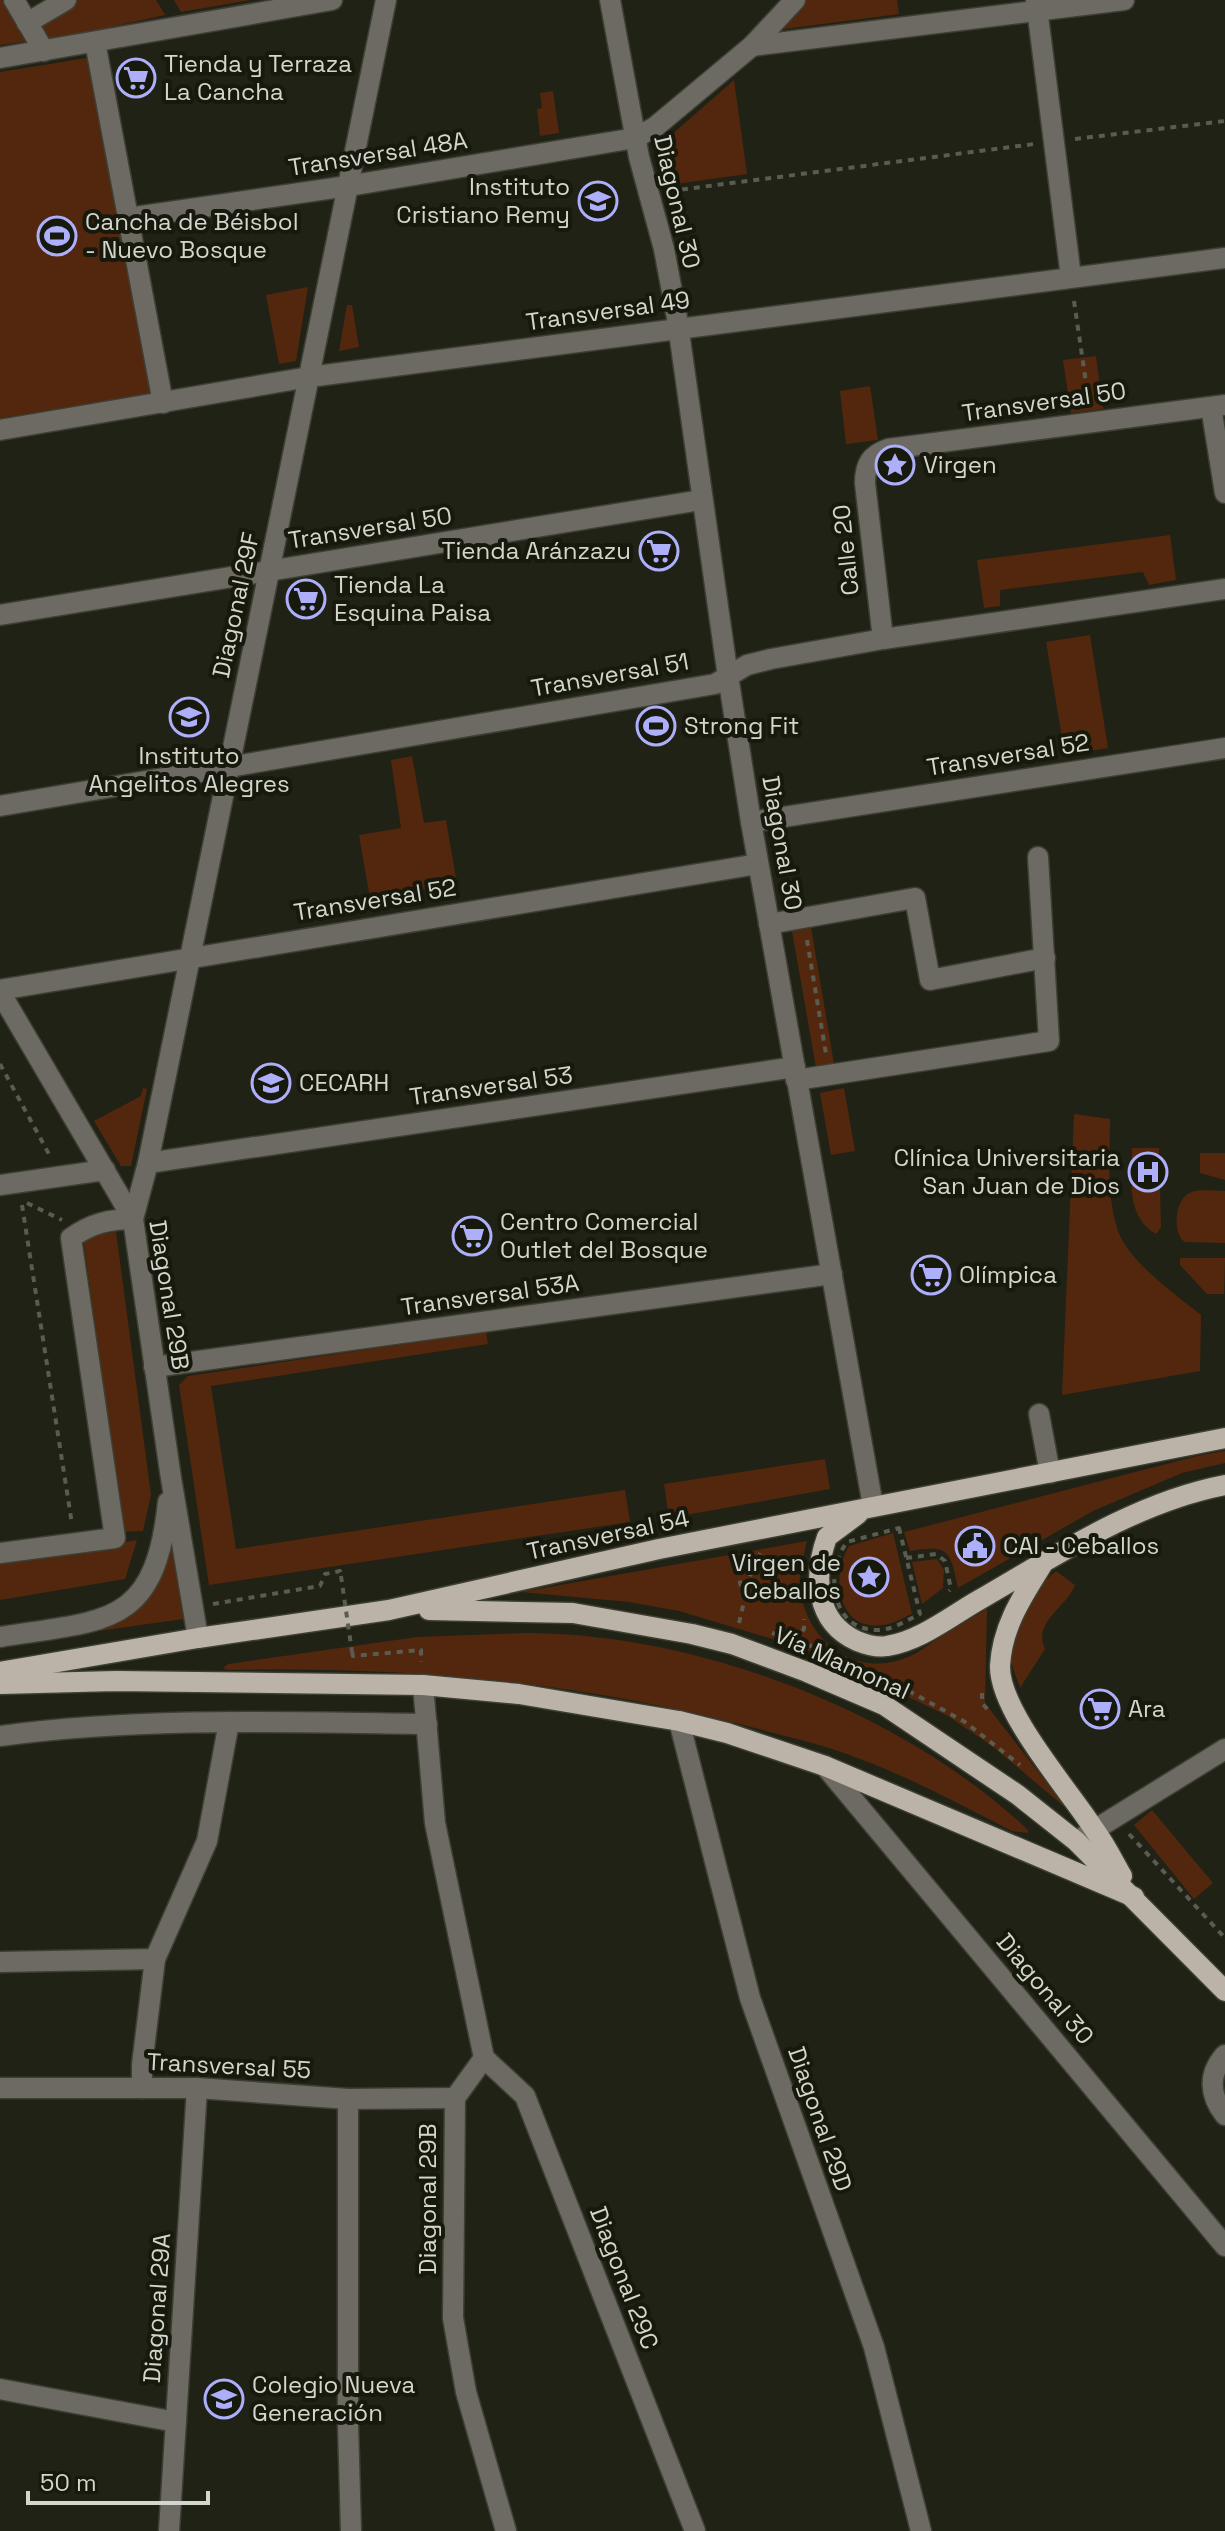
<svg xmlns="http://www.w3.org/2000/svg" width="1225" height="2531" font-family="'Space Grotesk',sans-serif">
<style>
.green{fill:#53270d}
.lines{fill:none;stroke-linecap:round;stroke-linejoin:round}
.minor-casing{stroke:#3d3f33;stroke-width:23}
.major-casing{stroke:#3d3f33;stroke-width:23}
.path{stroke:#5a5c51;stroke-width:4;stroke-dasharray:6 6;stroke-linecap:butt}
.minor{stroke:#6d6a64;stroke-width:20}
.major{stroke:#bbb3a7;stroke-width:20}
.path-bridge{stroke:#5a5c51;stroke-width:4;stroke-dasharray:6 6;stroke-linecap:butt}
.labels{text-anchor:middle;stroke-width:8;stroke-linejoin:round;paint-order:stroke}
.poi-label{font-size:24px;fill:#d4d6ce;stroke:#17190d;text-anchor:start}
.street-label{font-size:24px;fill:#d4d6ce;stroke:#17190d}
</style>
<rect width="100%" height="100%" fill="#202216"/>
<g class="green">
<path d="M0 0H3L29 41 0 45Z"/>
<path d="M73 0H156L165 15 48 41 37 21Z"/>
<path d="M174 0H250L181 12Z"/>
<path d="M805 0H897L899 14 777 30Z"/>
<path d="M93 57 150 394 0 418V72Z"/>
<path d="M734 80 747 174 676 184 669 137Z"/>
<path d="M553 91 559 133 540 136 537 109 542 108 540 93Z"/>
<path d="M308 287 296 361 279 364 266 295Z"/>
<path d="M347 305H352L359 347 339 351Z"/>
<path d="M1096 356 1103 409 1071 413 1063 360Z"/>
<path d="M870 386 878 440 846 444 840 391Z"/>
<path d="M1170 535 1176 580 1149 585 1143 572 1000 590V606L984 608 977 560Z"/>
<path d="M1090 635 1108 748 1065 755 1046 642Z"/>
<path d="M412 756 424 823 446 820 457 884 370 898 359 835 401 828 391 760Z"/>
<path d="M811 927 834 1064 816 1067 792 931Z"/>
<path d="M143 1088 147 1089 131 1166H121L94 1121 141 1096Z"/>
<path d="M844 1088 855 1151 831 1155 820 1093Z"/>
<path d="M1074 1114 1110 1119C1110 1155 1106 1195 1118 1231 1130 1263 1175 1294 1201 1315L1200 1371 1062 1395Z"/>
<path d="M1132 1148H1159L1161 1227 1156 1234C1125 1216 1132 1179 1132 1148Z"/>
<path d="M1200 1153H1225V1180L1200 1173Z"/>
<path d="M1225 1191V1243L1185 1242C1172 1234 1174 1197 1192 1192 1201 1189 1215 1191 1225 1191Z"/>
<path d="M116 1232 151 1495 143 1531 123 1532 83 1236Z"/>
<path d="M1180 1258H1225L1224 1294H1207L1180 1265Z"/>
<path d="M486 1332 488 1344 211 1386 236 1549 625 1490 630 1522 209 1585 179 1385 188 1376Z"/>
<path d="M1225 1451V1463L1182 1473 1093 1511 958 1588C950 1550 949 1545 910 1551L904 1532 1197 1456Z"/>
<path d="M825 1459 830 1489 669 1518 664 1484Z"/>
<path d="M169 1516 183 1619 91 1632 120 1621 136 1607Z"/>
<path d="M893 1533 912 1614C902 1618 893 1624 882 1625 837 1631 831 1575 849 1546Z"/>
<path d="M137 1540 125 1579 0 1600V1562Z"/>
<path d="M807 1541C803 1559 797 1578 801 1596 812 1646 858 1678 908 1657 919 1653 929 1644 939 1638 955 1628 971 1618 987 1609L985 1703 1066 1808 992 1746 948 1716 825 1657 796 1646 679 1611 629 1602 521 1592Z"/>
<path d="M937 1559 944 1570 943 1588 922 1604 912 1562Z"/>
<path d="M1056 1571 1075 1585C1068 1606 1032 1622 1045 1649L1020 1688C1018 1680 1013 1671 1012 1664 1009 1629 1031 1591 1056 1571Z"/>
<path d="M525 1633C698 1633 903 1712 1028 1830V1833L1012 1831C953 1801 893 1768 829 1748 806 1740 782 1736 759 1729 582 1682 411 1666 228 1670L223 1668 228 1664 417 1637Z"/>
<path d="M1152 1810 1213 1883 1194 1899 1134 1825Z"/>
</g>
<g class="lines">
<defs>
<g id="minor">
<path d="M14 0 44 51"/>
<path d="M610 0 639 157 664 249 677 318 726 663 751 822 873 1506"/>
<path d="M1036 0 1071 277"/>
<path d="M27 23 66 0"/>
<path d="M95 42 163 403"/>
<path d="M752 46 1124 0"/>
<path d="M0 58 332 0"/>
<path d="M128 218 348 186 635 138 655 127 752 46 795 0"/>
<path d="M1211 407 1225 493"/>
<path d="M0 430 309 377 1225 258"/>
<path d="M0 615 701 500"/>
<path d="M883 639 865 483C865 464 871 455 888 449L1225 405"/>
<path d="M0 806 715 684 747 665 771 659 883 639 1225 589"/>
<path d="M751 822 1225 748"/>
<path d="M769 924 915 898 930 980 1045 958"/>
<path d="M0 990 758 864"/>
<path d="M0 992 133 1219 171 1478 198 1638"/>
<path d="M796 1080 1049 1041 1038 857"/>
<path d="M148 1163 795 1067"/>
<path d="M0 1185 105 1170"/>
<path d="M133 1219 148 1163 386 0"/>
<path d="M154 1367 832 1274"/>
<path d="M1039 1414 1050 1473"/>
<path d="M0 1553 115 1538 71 1238C90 1224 109 1219 133 1219"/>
<path d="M0 1637C108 1620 155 1627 168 1502"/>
<path d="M423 1685 435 1823 484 2058 455 2098 453 2318 466 2392 506 2531"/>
<path d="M679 1721 750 1998 874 2347 921 2531"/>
<path d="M0 1736C141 1717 284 1722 427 1724"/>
<path d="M825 1766 1225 2246"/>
<path d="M1083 1837 1225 1749"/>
<path d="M0 1962 155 1959"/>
<path d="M1225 2055C1208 2074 1209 2095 1225 2115"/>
<path d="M484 2058 525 2096 695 2531"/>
<path d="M0 2088H197L348 2099 455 2098"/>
<path d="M142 2088V2065L155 1959 207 1841 229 1722"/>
<path d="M348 2099V2424L351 2531"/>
<path d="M0 2389 176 2422"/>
<path d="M169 2531 197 2088"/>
</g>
<g id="major">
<path d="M858 1514 827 1537C813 1576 815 1622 857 1641 867 1645 877 1648 887 1646 920 1641 951 1616 979 1600 1057 1555 1136 1502 1225 1485"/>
<path d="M1042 1565C1022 1597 1002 1627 1000 1666 999 1711 1069 1790 1094 1829 1105 1844 1113 1860 1122 1876"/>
<path d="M429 1610 573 1613 692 1634 732 1644 807 1672 884 1705 1018 1795 1076 1841 1225 1991"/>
<path d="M0 1672 198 1638 389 1610 659 1549 1225 1438"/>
<path d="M0 1684 116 1681 423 1685 519 1694 679 1721 727 1733 825 1766 1134 1897"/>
</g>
</defs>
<use href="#minor" class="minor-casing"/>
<use href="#major" class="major-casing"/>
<g class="path">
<path d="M1075 139 1225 121"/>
<path d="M670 191 1034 144"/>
<path d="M1074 301 1089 403"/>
<path d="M807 940 826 1054"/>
<path d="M0 1064 50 1156"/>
<path d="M27 1203 62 1220"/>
<path d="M22 1205 72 1524"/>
<path d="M899 1528 920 1614C907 1620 893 1630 878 1630 831 1631 824 1572 847 1542Z"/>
<path d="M735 1557 743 1597"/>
<path d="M906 1558 936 1554 945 1561 951 1589 949 1591"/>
<path d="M213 1604 320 1586 325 1574 340 1571 341 1576"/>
<path d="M739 1623 750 1576 760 1553"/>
<path d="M772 1633 829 1652"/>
<path d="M794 1640 804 1629V1619"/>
<path d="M352 1652 353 1656 421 1650V1662"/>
<path d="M898 1685 965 1722 1020 1765"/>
<path d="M982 1693V1703L988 1710"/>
<path d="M1129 1834 1225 1938"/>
</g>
<use href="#minor" class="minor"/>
<use href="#major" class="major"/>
<path class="path-bridge" d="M341 1576 352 1652"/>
</g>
<defs>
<symbol id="supermarket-ring" viewBox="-11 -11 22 22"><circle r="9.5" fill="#17190d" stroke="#adaffb" stroke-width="1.5"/><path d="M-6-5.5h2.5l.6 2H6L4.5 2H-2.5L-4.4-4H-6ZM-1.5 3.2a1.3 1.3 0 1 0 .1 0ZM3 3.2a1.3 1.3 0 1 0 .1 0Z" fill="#adaffb"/></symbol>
<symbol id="school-ring" viewBox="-11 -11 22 22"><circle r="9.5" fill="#17190d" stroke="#adaffb" stroke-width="1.5"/><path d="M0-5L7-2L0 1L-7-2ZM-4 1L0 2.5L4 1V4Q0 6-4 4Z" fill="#adaffb"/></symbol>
<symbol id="stadium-ring" viewBox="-11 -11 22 22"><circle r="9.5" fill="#17190d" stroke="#adaffb" stroke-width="1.5"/><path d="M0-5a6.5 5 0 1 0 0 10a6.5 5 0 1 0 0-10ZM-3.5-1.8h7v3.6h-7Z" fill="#adaffb"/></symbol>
<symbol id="sight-ring" viewBox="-11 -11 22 22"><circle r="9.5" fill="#17190d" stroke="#adaffb" stroke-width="1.5"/><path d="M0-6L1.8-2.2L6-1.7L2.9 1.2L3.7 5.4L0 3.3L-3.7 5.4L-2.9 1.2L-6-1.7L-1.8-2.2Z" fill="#adaffb"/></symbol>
<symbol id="university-ring" viewBox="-11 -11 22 22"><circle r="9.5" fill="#17190d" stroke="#adaffb" stroke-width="1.5"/><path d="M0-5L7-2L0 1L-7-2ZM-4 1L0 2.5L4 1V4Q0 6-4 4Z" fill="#adaffb"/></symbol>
<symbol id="hospital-ring" viewBox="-11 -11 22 22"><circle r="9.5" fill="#17190d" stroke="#adaffb" stroke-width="1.5"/><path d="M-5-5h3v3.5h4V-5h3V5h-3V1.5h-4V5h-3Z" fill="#adaffb"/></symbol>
<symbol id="civic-ring" viewBox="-11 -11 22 22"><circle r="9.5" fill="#17190d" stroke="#adaffb" stroke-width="1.5"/><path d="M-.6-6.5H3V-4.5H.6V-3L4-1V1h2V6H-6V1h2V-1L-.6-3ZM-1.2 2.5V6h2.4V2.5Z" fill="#adaffb"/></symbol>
</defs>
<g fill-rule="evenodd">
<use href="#supermarket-ring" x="114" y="56" width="44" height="44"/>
<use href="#school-ring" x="576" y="179" width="44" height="44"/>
<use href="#stadium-ring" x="35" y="214" width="44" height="44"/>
<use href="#sight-ring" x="873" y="443" width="44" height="44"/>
<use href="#supermarket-ring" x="637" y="529" width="44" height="44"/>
<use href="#supermarket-ring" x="284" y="577" width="44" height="44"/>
<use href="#school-ring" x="167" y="695" width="44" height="44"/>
<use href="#stadium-ring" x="634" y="704" width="44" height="44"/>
<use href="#university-ring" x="249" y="1061" width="44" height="44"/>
<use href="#hospital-ring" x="1126" y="1150" width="44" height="44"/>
<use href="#supermarket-ring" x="450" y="1214" width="44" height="44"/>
<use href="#supermarket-ring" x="909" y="1253" width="44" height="44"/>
<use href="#civic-ring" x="953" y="1524" width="44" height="44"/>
<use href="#sight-ring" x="847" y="1555" width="44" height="44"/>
<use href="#supermarket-ring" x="1078" y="1687" width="44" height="44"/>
<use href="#school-ring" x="202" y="2377" width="44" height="44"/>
</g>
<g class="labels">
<g class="poi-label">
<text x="164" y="72">Tienda y Terraza<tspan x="164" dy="28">La Cancha</tspan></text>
<text x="570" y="195" text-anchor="end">Instituto<tspan x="570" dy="28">Cristiano Remy</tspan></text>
<text x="85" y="230">Cancha de Béisbol<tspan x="85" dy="28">- Nuevo Bosque</tspan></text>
<text x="923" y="473">Virgen</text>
<text x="631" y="559" text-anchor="end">Tienda Aránzazu</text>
<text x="334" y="593">Tienda La<tspan x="334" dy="28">Esquina Paisa</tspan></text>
<text x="684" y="734">Strong Fit</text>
<text x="189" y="764" text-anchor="middle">Instituto<tspan x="189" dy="28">Angelitos Alegres</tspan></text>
<text x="299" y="1091">CECARH</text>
<text x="1120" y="1166" text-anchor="end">Clínica Universitaria<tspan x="1120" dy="28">San Juan de Dios</tspan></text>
<text x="500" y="1230">Centro Comercial<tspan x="500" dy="28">Outlet del Bosque</tspan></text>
<text x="959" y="1283">Olímpica</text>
<text x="1003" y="1554">CAI - Ceballos</text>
<text x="841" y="1571" text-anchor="end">Virgen de<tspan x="841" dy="28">Ceballos</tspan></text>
<text x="1128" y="1717">Ara</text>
<text x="252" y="2393">Colegio Nueva<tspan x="252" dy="28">Generación</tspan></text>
</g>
<g class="street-label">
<text transform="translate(378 154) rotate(-9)" y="8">Transversal 48A</text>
<text transform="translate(677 202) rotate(77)" y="8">Diagonal 30</text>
<text transform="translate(608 311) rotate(-8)" y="8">Transversal 49</text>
<text transform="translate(1044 402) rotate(-8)" y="8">Transversal 50</text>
<text transform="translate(370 528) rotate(-9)" y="8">Transversal 50</text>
<text transform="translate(846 550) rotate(-96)" y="8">Calle 20</text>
<text transform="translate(236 605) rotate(-78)" y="8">Diagonal 29F</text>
<text transform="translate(610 675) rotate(-10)" y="8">Transversal 51</text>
<text transform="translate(1008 755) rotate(-9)" y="8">Transversal 52</text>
<text transform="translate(782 843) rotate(80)" y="8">Diagonal 30</text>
<text transform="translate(375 900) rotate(-9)" y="8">Transversal 52</text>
<text transform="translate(491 1086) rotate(-8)" y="8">Transversal 53</text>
<text transform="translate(169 1295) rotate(81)" y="8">Diagonal 29B</text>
<text transform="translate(490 1295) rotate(-8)" y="8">Transversal 53A</text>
<text transform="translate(608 1535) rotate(-12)" y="8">Transversal 54</text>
<text transform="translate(842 1663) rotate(24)" y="8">Vía Mamonal</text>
<text transform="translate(1045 1989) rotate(50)" y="8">Diagonal 30</text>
<text transform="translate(229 2066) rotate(3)" y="8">Transversal 55</text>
<text transform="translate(820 2119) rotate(71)" y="8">Diagonal 29D</text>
<text transform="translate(428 2199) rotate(-90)" y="8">Diagonal 29B</text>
<text transform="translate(624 2278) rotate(69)" y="8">Diagonal 29C</text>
<text transform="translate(157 2308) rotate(-86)" y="8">Diagonal 29A</text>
</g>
</g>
<path d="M28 2491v12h180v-12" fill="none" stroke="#d4d6ce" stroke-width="4"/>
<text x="40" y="2491" font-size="24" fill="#d4d6ce" stroke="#17190d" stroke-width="6" paint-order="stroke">50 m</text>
</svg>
